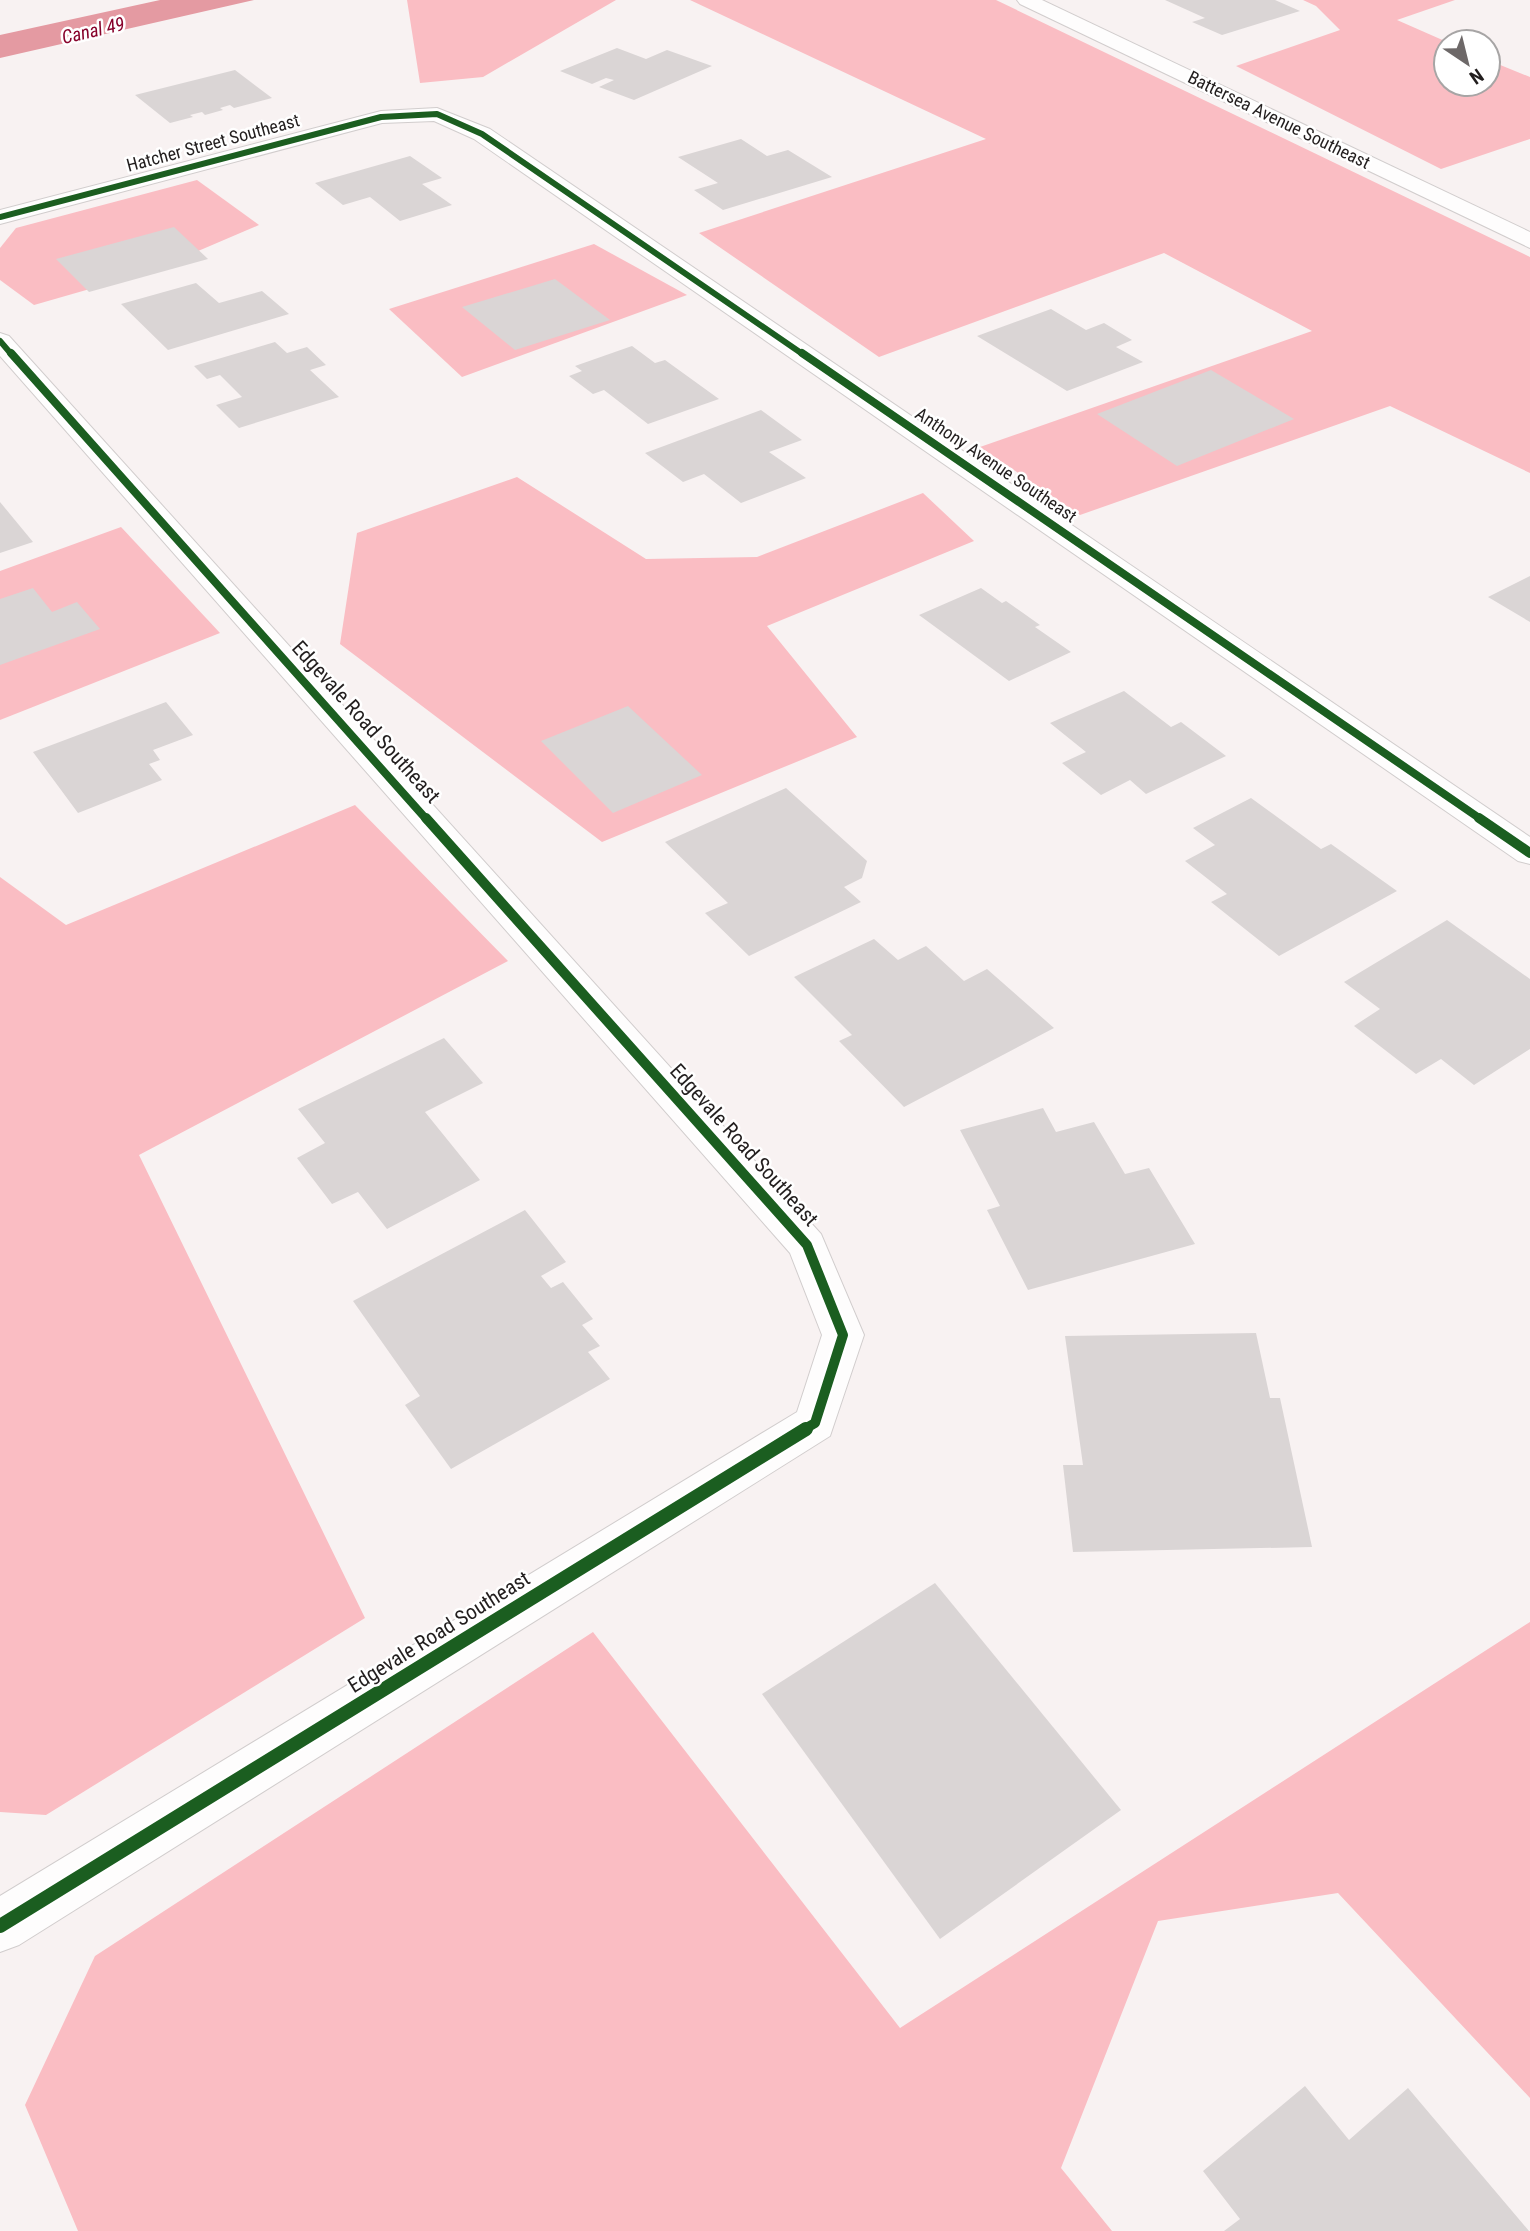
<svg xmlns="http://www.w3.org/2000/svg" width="1530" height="2231" font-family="'Roboto Condensed',sans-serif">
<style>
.forest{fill:#fabdc3}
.water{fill:#e49aa2}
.building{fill:#dad5d5}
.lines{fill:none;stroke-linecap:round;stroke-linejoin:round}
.minor-casing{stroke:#d1cdcd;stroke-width:2}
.minor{fill:#fefdfd;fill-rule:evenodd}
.cycleway-far3-casing{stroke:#fff;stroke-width:9}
.cycleway-far2-casing{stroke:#fff;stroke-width:11}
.cycleway-far1-casing{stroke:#fff;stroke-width:15}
.cycleway-casing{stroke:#fff;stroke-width:18}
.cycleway-far3{stroke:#1b5e20;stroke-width:6}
.cycleway-far2{stroke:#1b5e20;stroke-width:8}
.cycleway-far1{stroke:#1b5e20;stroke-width:10}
.cycleway{stroke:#1b5e20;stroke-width:14}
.labels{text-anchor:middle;stroke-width:5;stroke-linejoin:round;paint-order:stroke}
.far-street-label{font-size:18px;fill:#221e1e;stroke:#fff}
.far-water-label{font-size:19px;font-style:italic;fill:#87022b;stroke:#fff}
.street-label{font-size:21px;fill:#221e1e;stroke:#fff}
</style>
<rect width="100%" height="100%" fill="#f8f2f2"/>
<g class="forest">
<path d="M407 0H632H616L483 77 420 83Z"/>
<path d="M690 0H996L1530 257V473L1390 406 1080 515 980 447 1312 331 1164 253 879 357 699 233 986 139Z"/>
<path d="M1303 0H1455L1397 20 1447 42 1446 84H1488V60L1530 77V139L1441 169 1236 66 1340 30 1316 6Z"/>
<path d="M197 180 259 225 149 272 34 305 0 280V248L16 228Z"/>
<path d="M594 244 687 295 462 377 389 309Z"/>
<path d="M517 477 646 559 757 557 923 493 974 541 767 626 857 737 602 842 340 644 357 533Z"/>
<path d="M121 527 220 633 0 720V571Z"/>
<path d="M355 805 508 961 139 1155 365 1618 46 1815 0 1812V877L66 925Z"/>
<path d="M1530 1622V2098L1338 1893 1158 1921 1061 2168 1112 2231H78L25 2105 95 1956 593 1632 900 2028Z"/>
</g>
<path class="water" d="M160 0H254L0 58V35Z"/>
<g class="building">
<path d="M1165 0H1275L1300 11 1222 35 1192 22 1205 18Z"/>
<path d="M617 48 646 59 667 50 712 66 634 100 599 87 614 80 606 78 592 84 560 71Z"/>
<path d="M235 70 272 98 234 108 230 105 220 108 223 110 205 115 202 112 190 115 193 117 170 123 135 95Z"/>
<path d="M741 139 767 156 788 150 832 177 723 210 694 190 718 183 678 157Z"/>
<path d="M410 156 442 178 422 184 452 205 400 221 370 197 343 205 315 183Z"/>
<path d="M174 227 208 259 89 292 56 259Z"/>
<path d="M555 279 610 320 515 350 462 307Z"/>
<path d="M196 283 219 303 262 291 289 314 168 350 121 304Z"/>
<path d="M1051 309 1086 330 1104 323 1132 340 1116 347 1143 362 1067 391 977 336Z"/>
<path d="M275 342 287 353 307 347 326 365 310 370 339 397 239 428 216 405 242 397 220 375 207 379 194 366Z"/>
<path d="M632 346 655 363 665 360 719 399 648 424 604 390 593 394 569 376 582 371 575 366Z"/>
<path d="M1211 370 1294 419 1177 466 1097 414Z"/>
<path d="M761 410 802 440 769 452 806 478 741 503 704 474 683 482 645 453Z"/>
<path d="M0 502 33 542 0 553Z"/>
<path d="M1530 576V622L1488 597Z"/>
<path d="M33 588 52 612 77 602 100 629 0 665V599Z"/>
<path d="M981 588 1002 603 1006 601 1040 625 1035 627 1071 652 1009 681 919 615Z"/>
<path d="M1124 691 1171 727 1181 722 1226 756 1146 794 1130 780 1101 795 1062 763 1086 752 1050 723Z"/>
<path d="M166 702 193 735 153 750 160 760 149 764 162 780 78 813 33 752Z"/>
<path d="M628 706 702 775 613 813 541 741Z"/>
<path d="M786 788 867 861 862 878 844 887 861 902 749 956 705 913 728 903 665 842Z"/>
<path d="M1251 798 1321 849 1331 844 1397 891 1279 956 1211 902 1227 894 1185 861 1215 845 1193 828Z"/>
<path d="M1447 920 1530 979V1049L1474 1085 1441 1059 1416 1074 1354 1026 1380 1009 1344 982Z"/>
<path d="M874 939 898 960 926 946 964 981 987 969 1054 1028 904 1107 839 1041 852 1035 794 977Z"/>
<path d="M444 1038 483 1083 425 1112 480 1180 387 1229 358 1192 332 1204 297 1158 325 1143 298 1109Z"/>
<path d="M1043 1108 1056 1132 1094 1122 1125 1174 1149 1168 1195 1244 1028 1290 987 1210 1000 1206 960 1130Z"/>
<path d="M525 1210 566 1262 541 1276 551 1288 563 1282 593 1319 582 1325 600 1346 588 1352 610 1379 451 1469 405 1405 420 1396 353 1301Z"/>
<path d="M1256 1333 1270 1398H1280L1312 1547 1073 1552 1063 1465H1083L1065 1336Z"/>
<path d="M935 1583 1121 1810 940 1939 762 1694Z"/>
<path d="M1305 2086 1349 2140 1408 2088 1529 2231H1224L1240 2219 1203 2171Z"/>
</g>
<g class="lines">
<defs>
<g id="minor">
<path d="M1017 0H1042L1530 232V248L1020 4Z"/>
<path d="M437 108 490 129 1530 837V864L1518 861 474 139 434 121 382 123 0 224V210L381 111Z"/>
<path d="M0 333 9 336 821 1234 864 1335 830 1436 19 1945 0 1952V1896L797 1412 822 1335 790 1253 0 356Z"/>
</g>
</defs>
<use href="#minor" class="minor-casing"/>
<use href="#minor" class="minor"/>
<defs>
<g id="cycleway-far3">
<path d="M0 217 381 117 437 114 482 134 804 355"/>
<path d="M0 341 12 355"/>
</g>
<g id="cycleway-far2">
<path d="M11 353 427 820"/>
<path d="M802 353 1482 820"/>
</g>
<g id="cycleway-far1">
<path d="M426 818 807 1245 843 1335 815 1423 803 1430"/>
<path d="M1479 818 1530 853"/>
</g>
<path id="cycleway" d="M0 1926 806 1429"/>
</defs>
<use href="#cycleway-far3" class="cycleway-far3-casing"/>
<use href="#cycleway-far2" class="cycleway-far2-casing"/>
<use href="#cycleway-far1" class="cycleway-far1-casing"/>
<use href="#cycleway" class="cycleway-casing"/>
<use href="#cycleway-far3" class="cycleway-far3"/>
<use href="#cycleway-far2" class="cycleway-far2"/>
<use href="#cycleway-far1" class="cycleway-far1"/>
<use href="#cycleway" class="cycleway"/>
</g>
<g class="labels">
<g class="far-street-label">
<text transform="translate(1279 120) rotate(26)" y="6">Battersea Avenue Southeast</text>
<text transform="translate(213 143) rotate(-15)" y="6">Hatcher Street Southeast</text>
<text transform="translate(996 465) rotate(34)" y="6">Anthony Avenue Southeast</text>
</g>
<g class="far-water-label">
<text transform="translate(93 30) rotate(-13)" y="7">Canal 49</text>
</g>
<g class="street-label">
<text transform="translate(366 722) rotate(48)" y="7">Edgevale Road Southeast</text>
<text transform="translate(744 1145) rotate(48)" y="7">Edgevale Road Southeast</text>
<text transform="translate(439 1632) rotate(-32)" y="7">Edgevale Road Southeast</text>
</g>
</g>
<g transform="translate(1467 63) rotate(145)"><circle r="33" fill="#ffffff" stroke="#a7a5a5" stroke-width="2"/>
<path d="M0-5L12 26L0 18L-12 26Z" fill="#6d6868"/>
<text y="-10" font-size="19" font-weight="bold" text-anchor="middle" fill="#221e1e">N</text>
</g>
</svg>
